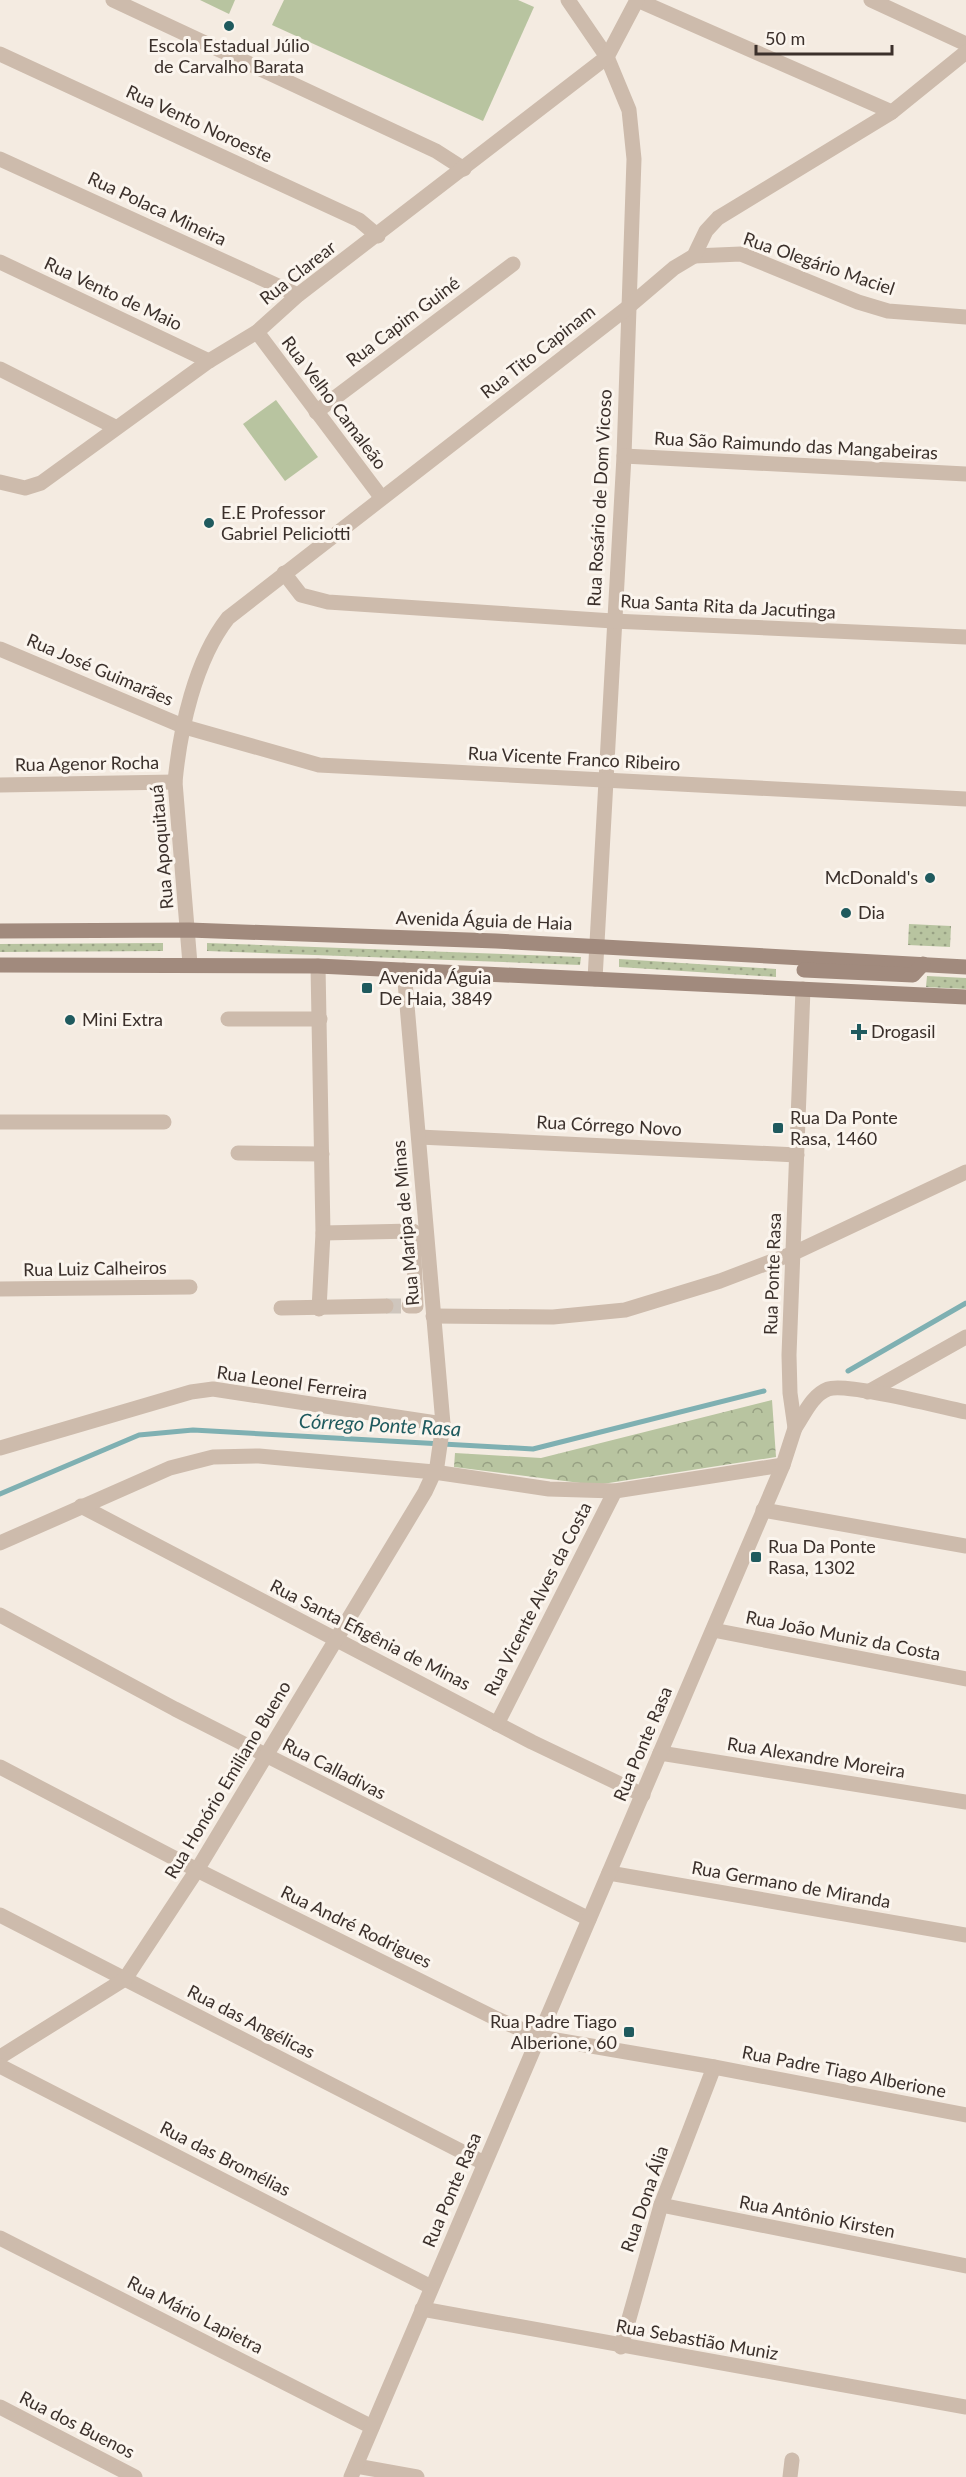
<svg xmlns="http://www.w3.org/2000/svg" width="966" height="2477" font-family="Lato,sans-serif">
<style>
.grass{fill:url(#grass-dots)}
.forest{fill:url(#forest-crowns)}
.pitch{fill:#b8c4a0}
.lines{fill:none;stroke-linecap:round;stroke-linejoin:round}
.stream{stroke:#7fb0b2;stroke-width:5}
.street-tunnel{stroke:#cfc6bd;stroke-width:15;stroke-dasharray:15 8;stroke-linecap:butt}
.street{stroke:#cdbbac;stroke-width:15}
.secondary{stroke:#a18a7d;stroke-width:15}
.poi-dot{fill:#1f5a5e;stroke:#fbf5ee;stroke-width:2}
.labels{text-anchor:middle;stroke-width:6;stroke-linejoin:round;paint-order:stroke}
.poi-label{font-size:18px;fill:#3b302b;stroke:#fbf5ee;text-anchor:start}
.street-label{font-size:18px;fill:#3b302b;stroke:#fbf5ee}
.water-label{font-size:20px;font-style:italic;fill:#1f5a5e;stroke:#fbf5ee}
</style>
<defs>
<pattern id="grass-dots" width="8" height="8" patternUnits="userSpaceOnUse" patternTransform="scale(1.5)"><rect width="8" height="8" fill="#b8c4a0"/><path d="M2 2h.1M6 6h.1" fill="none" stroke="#97a083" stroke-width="1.8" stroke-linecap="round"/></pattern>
<pattern id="forest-crowns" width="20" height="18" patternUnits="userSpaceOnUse" patternTransform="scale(1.5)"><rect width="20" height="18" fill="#b8c4a0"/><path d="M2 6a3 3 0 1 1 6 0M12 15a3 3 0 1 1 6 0" fill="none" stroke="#97a083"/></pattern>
</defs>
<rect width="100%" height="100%" fill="#f4ebe1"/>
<g class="grass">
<path d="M909 924 951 926 950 947 908 945Z"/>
<path d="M163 943V951L0 952V944Z"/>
<path d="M207 943 581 957 580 965 207 951Z"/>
<path d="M619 959 776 969V977L619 967Z"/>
<path d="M927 976 966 978V989L926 987Z"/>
</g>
<path class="forest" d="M772 1400 776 1457 596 1485 454 1467 455 1453 541 1458Z"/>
<g class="pitch">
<path d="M200 0H235L229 14Z"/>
<path d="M284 0H518L534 7 483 121 272 25Z"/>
<path d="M276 400 318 457 285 481 243 424Z"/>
</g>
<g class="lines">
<g class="stream">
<path d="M848 1371 966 1303"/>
<path d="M0 1494 139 1435 193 1430 533 1449 764 1391"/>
</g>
<path class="street-tunnel" d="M386 1306H409"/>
<g class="street">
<path d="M113 0 436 151 464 169"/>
<path d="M568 0 607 57 629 110 634 159 624 456 595 979"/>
<path d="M637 0 892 112"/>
<path d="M871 0 966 44"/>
<path d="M0 54 359 220 378 236"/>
<path d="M0 159 298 295"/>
<path d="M694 256 741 254 858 302 888 311 966 317"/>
<path d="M0 262 209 361"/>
<path d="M257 332 381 497"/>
<path d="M0 369 115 427"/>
<path d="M316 412 513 264"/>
<path d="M624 456 966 474"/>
<path d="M0 482 25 488 41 483 209 361 257 332 298 295 607 57 637 0"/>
<path d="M284 573 301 595 328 602 613 621 966 637"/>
<path d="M0 649 185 727 319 765 966 799"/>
<path d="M0 785 175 782"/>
<path d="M190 964 175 782C180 729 195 660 228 618L627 308 674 268 694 256 706 231 718 218 892 112 966 52"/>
<path d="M318 966 323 1233 319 1309"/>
<path d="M228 1019H320"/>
<path d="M0 1122H164"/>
<path d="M419 1137 797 1155"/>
<path d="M238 1153 322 1154"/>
<path d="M323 1233 413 1231 416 1306H409"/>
<path d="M0 1289 190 1287"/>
<path d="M281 1308 386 1306"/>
<path d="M433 1316 553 1317 625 1310 720 1281 794 1253 966 1172"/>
<path d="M868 1392 966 1337"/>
<path d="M795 1428C804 1415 812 1395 828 1389 846 1382 941 1407 966 1412"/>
<path d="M0 1448 191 1392 213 1389 443 1424"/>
<path d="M81 1506 532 1742 643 1795"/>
<path d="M763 1510 966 1546"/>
<path d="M0 1543 170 1468 213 1457 259 1456 434 1472 549 1489 615 1491 783 1465"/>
<path d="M0 1615 175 1709 589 1919"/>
<path d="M713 1630 966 1679"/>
<path d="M497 1724 615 1491"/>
<path d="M660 1753 966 1802"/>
<path d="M0 1767 197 1870 497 2019 539 2037 714 2067 966 2115"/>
<path d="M609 1873 966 1935"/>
<path d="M0 1915 484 2163"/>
<path d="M0 2057 125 1979 197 1870 425 1492 437 1466 443 1424 404 970"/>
<path d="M0 2066 431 2287"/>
<path d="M661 2205 966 2266"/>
<path d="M0 2238 372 2427"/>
<path d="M422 2309 966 2407"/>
<path d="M621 2347 661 2205 714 2067"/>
<path d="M0 2407 135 2477"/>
<path d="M356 2466 417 2477"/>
<path d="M351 2477 783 1465 795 1428 790 1393 789 1355 803 989"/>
<path d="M790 2477 792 2460"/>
</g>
<g class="secondary">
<path d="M0 931 189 930 496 941 966 967"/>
<path d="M0 965 318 966 966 997"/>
<path d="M804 970 913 975 923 964"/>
</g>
</g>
<g class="poi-dot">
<circle cx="229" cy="26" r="6"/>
<circle cx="209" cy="523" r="6"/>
<circle cx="930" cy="878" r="6"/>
<circle cx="846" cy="913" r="6"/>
<rect x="361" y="982" width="12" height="12" rx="3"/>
<circle cx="70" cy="1020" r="6"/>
<path d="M856 1023h6v6h6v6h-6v6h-6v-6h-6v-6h6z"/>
<rect x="772" y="1122" width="12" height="12" rx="3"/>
<rect x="750" y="1551" width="12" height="12" rx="3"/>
<rect x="623" y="2026" width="12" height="12" rx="3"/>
</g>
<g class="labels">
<g class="poi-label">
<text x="229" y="52" text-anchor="middle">Escola Estadual Júlio<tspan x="229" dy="21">de Carvalho Barata</tspan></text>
<text x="221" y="519">E.E Professor<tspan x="221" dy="21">Gabriel Peliciotti</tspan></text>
<text x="918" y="884" text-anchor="end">McDonald's</text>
<text x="858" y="919">Dia</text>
<text x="379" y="984">Avenida Águia<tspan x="379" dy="21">De Haia, 3849</tspan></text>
<text x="82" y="1026">Mini Extra</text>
<text x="871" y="1038">Drogasil</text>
<text x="790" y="1124">Rua Da Ponte<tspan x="790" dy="21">Rasa, 1460</tspan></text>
<text x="768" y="1553">Rua Da Ponte<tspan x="768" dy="21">Rasa, 1302</tspan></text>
<text x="617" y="2028" text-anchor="end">Rua Padre Tiago<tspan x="617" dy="21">Alberione, 60</tspan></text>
</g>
<g class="street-label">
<text transform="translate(199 124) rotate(25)" y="6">Rua Vento Noroeste</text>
<text transform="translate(157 209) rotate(25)" y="6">Rua Polaca Mineira</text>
<text transform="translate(819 264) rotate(19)" y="6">Rua Olegário Maciel</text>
<text transform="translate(298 273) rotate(-38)" y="6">Rua Clarear</text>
<text transform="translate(113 294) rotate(25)" y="6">Rua Vento de Maio</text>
<text transform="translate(403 322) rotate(-37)" y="6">Rua Capim Guiné</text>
<text transform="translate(538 352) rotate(-38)" y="6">Rua Tito Capinam</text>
<text transform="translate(334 403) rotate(53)" y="6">Rua Velho Camaleão</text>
<text transform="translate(796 446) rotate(3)" y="6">Rua São Raimundo das Mangabeiras</text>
<text transform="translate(600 498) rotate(-87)" y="6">Rua Rosário de Dom Vicoso</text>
<text transform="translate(728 607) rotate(3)" y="6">Rua Santa Rita da Jacutinga</text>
<text transform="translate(100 670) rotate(23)" y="6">Rua José Guimarães</text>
<text transform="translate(574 759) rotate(3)" y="6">Rua Vicente Franco Ribeiro</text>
<text transform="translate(87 764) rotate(-1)" y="6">Rua Agenor Rocha</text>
<text transform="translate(162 847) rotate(-95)" y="6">Rua Apoquitauá</text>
<text transform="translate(484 921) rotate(2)" y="6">Avenida Águia de Haia</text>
<text transform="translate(609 1126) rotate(3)" y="6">Rua Córrego Novo</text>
<text transform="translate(406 1223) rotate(-95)" y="6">Rua Maripa de Minas</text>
<text transform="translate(95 1269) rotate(-1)" y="6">Rua Luiz Calheiros</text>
<text transform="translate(773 1274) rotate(-88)" y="6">Rua Ponte Rasa</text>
<text transform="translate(292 1383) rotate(8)" y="6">Rua Leonel Ferreira</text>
<text transform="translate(538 1599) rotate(-63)" y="6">Rua Vicente Alves da Costa</text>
<text transform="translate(370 1635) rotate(27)" y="6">Rua Santa Efigênia de Minas</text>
<text transform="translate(843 1636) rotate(11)" y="6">Rua João Muniz da Costa</text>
<text transform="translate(643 1744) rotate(-67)" y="6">Rua Ponte Rasa</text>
<text transform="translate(816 1758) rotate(9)" y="6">Rua Alexandre Moreira</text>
<text transform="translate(334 1769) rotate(27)" y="6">Rua Calladivas</text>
<text transform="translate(228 1780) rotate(-59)" y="6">Rua Honório Emiliano Bueno</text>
<text transform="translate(791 1885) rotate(10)" y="6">Rua Germano de Miranda</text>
<text transform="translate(356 1927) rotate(26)" y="6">Rua André Rodrigues</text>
<text transform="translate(251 2022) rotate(27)" y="6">Rua das Angélicas</text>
<text transform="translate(844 2072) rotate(11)" y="6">Rua Padre Tiago Alberione</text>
<text transform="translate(225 2159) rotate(27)" y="6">Rua das Bromélias</text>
<text transform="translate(452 2190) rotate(-67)" y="6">Rua Ponte Rasa</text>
<text transform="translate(645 2199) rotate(-71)" y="6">Rua Dona Ália</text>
<text transform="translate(817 2217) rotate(11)" y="6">Rua Antônio Kirsten</text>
<text transform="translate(195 2315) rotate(27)" y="6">Rua Mário Lapietra</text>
<text transform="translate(697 2340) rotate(10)" y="6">Rua Sebastião Muniz</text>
<text transform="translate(77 2425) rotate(27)" y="6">Rua dos Buenos</text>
</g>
<g class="water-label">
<text transform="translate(380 1425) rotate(3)" y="7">Córrego Ponte Rasa</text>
</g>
</g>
<path d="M756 45v9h136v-9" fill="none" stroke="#3b302b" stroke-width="3"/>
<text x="765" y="45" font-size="18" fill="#3b302b" stroke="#fbf5ee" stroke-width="4.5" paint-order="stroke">50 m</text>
</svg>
